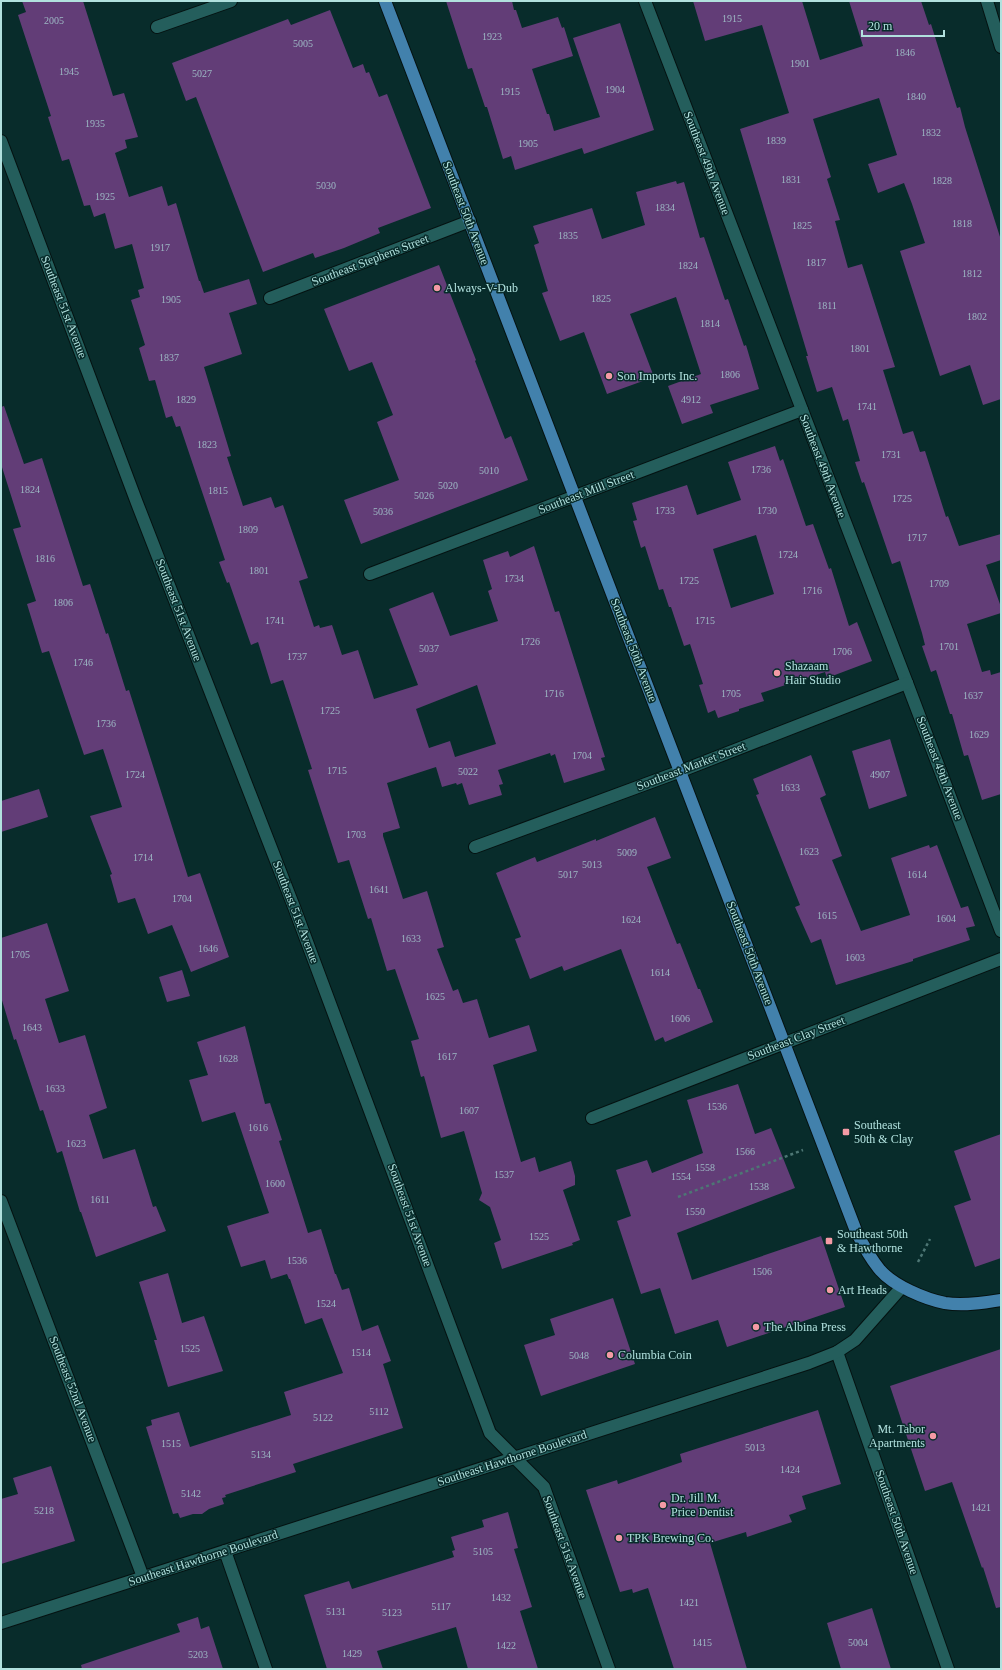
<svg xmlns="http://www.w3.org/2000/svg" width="1002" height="1670" font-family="Georgia,serif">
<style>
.building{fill:#623d77;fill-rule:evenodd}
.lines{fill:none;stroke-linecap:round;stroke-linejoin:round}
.minor-casing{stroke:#051211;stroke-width:14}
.major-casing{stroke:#051211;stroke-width:14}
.path{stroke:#4d7674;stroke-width:2.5;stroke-dasharray:3 3;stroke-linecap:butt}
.minor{stroke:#245e5c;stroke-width:12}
.major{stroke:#4281ac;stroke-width:12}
.poi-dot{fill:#f49aa5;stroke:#082c2b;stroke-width:1.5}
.labels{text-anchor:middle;stroke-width:3;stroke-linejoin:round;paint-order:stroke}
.number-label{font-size:10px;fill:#9db8c4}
.street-label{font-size:12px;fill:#b1e1de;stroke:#082c2b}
.poi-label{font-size:12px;fill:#b1e1de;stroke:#082c2b;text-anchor:start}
</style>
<rect width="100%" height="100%" fill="#082c2b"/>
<g class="building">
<path d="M22 1H83L113 96 124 93 138 137 125 140 127 148 115 153 129 197 162 186 168 206 176 203 199 281H200L204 293 249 279 257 304 229 313 242 354 204 367 231 456 227 457 243 506 271 497 275 508 283 505 308 578 299 581 314 627 319 625 320 628 332 625 342 655 358 650 374 699 418 685 389 609 433 592 450 636 498 621 488 591 492 589 483 560 508 551 510 557 534 546 555 612 559 611 605 757 601 758 605 770 564 783 555 754 551 756 550 753 498 770 503 784 499 785 502 795 469 805 462 783 457 785 456 783 442 787 436 767 387 783 400 828 383 833V836L403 899 427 891 444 947 437 949 453 991 458 989 463 1003 477 999 489 1038 529 1025 537 1051 493 1065 521 1162 535 1157 539 1172 571 1161 575 1176V1185L563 1190 580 1240 572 1243 573 1245 502 1269 494 1243 501 1240 490 1207 479 1200 482 1193 464 1131 441 1138 424 1076 421 1077 411 1041 419 1039 395 969 387 971 371 918 368 919 349 860 338 863 308 770 312 769 283 680 271 684 258 642 251 645 229 582 227 583 219 562 225 560 180 426 176 427 172 416 166 418 155 380 149 381 139 348 145 345 131 300 140 297 138 290 144 288 132 244 115 249 105 213 94 217 90 205 84 206 69 159 62 161 48 117 51 116 18 15 26 12ZM477 685 496 744 455 757 450 741 429 748 416 709Z"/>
<path d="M446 1H512L514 10H516L522 28 558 17 562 28 564 27 573 56 532 69 547 114H549L554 131 600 117 573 38 620 23 654 130 584 154 582 148 515 170 511 156 503 159 487 107H485L472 68 468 69Z"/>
<path d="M693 1H802L820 60 863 46 849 1H921L929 25 931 24 957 108 960 107 965 127 1001 240V399L983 405 970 365 940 376 900 251 925 243 912 204 904 183 878 193 868 164 897 155 879 98 813 119 831 177 827 179 840 220 835 221 848 268 862 264 895 367 883 370 903 434 913 431 920 452 925 451 946 517 948 516 959 546 1001 534V560L986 565 1001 607V613L967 624 982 672 990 670 991 675 1001 672V794L982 800 968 755 964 756 952 714H950L936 670 931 672 922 646 925 645 922 633 900 561 892 564 864 482 862 483 855 462 860 461 848 419 843 421 832 387 817 392 806 356H808L740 129 789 113 762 25 705 41Z"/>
<path d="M330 10 353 68 363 64 366 73 369 72 379 97 387 94 431 208 378 228 380 233 344 248 315 258 313 253 263 272 196 97 186 101 172 63 288 19 291 25Z"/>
<path d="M676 181 677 184 684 182 700 238 704 237 725 300 728 299 744 346 746 345 759 389 710 405 713 413 682 424 668 386 701 374 676 297 630 314 654 377 607 394 584 332 560 341 542 293 548 291 534 245 539 243 533 226 592 208 602 239 645 225 636 192Z"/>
<path d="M439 265 476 360 475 361 505 439 511 436 528 480 361 544 344 500 399 480 377 422 393 415 372 362 349 371 324 309Z"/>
<path d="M4 406 24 464 42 458 83 586 90 584 106 634 108 633 126 691 129 690 188 877 200 873 229 957 191 972 172 925 148 934 135 898 118 903 110 875 112 874 90 816 122 807 103 749 84 755 49 651 42 653 27 604 36 601 13 529 21 527 1 464V407Z"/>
<path d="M775 446 780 461 783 459 806 526 813 524 829 569 831 568 849 626 857 622 872 661 827 678 825 672 761 693 764 701 739 709V711L718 718 715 710 708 713 699 685 703 684 690 644 684 646 671 607H669L663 589 659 590 645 546 641 548 633 521 637 520 632 503 687 485 697 515 741 500 728 462ZM756 535 774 594 731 608 713 549Z"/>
<path d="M890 739 907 796 869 809 852 751Z"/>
<path d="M811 755 826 795 820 798 842 856 832 860 861 931 910 915 891 858 929 845 930 848 937 845 961 908 968 906 975 926 966 928 970 940 913 959V961L836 985 821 939 811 943 795 907 800 905 756 795 759 794 753 779Z"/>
<path d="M39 789 48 817 1 832V801Z"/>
<path d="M655 817 671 858 647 867 677 944 680 943 698 989H700L713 1022 665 1042 663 1037 655 1041 621 949 564 971 562 966 530 979 515 939 521 937 496 873 535 857 537 862 596 839V841Z"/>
<path d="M47 923 69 991 45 999 59 1043 85 1035 107 1108 89 1115 103 1159 135 1149 153 1207 156 1206 166 1231 96 1257 81 1212H80L62 1151 57 1153 43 1110 40 1111 16 1039 14 1040 1 997V938Z"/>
<path d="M182 970 190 996 167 1002 159 977Z"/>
<path d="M245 1026 265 1104 270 1103 282 1140 279 1141 308 1233 321 1229 335 1274H336L342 1290 349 1288 362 1331 378 1325 391 1361 383 1364 403 1428 293 1464 296 1472 225 1495 226 1497 222 1498 224 1504 209 1509 202 1514H193L180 1518 178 1513 173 1514 146 1427 152 1425 151 1420 179 1412 190 1447 291 1415 284 1392 343 1373 322 1318 305 1324 290 1279H289L287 1274 271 1279 265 1260 241 1267 227 1226 269 1213 235 1112 202 1122 189 1080 208 1075 197 1042Z"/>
<path d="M738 1084 755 1134 771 1128 795 1188 677 1233 692 1280 821 1236 845 1307 727 1347 718 1320 675 1334 660 1288 641 1294 617 1221 631 1216 616 1170 647 1160 652 1173 703 1153 687 1100Z"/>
<path d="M1001 1134V1258L975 1267 954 1206 971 1200 954 1151Z"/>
<path d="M168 1273 182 1323 204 1316 223 1371 168 1387 154 1340H157L139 1282Z"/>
<path d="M613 1298 635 1364 541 1396 524 1345 555 1335 550 1319Z"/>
<path d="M1001 1349V1607L996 1608 983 1567 982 1568 952 1482 925 1491 890 1386Z"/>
<path d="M818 1410 841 1484 802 1496 806 1509 789 1515 792 1522 747 1537 746 1532 710 1543 747 1669H674L648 1588 633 1593 632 1589 620 1592 586 1490 617 1480 618 1484 682 1462 680 1454Z"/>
<path d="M51 1466 75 1541 1 1564V1499L18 1494 13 1478Z"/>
<path d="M508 1512 518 1548 514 1549 532 1607 520 1611 538 1669H468L456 1627 377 1651 383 1669H327L304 1595 349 1581 352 1589 454 1557 452 1551 455 1550 451 1537 484 1527 482 1520Z"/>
<path d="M872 1608 891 1669H841L827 1623Z"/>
<path d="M198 1617 201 1629 209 1626 223 1669H82L81 1665 180 1632 177 1624Z"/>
</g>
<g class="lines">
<defs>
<g id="minor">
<path d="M645 1 907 683 1001 931"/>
<path d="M987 1 1001 47"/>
<path d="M157 27 231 1"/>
<path d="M1 141 137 503 294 907 490 1433 544 1487 609 1669"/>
<path d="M270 298 470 221"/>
<path d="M370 574 802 410"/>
<path d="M475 847 681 771 907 683"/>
<path d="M592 1118 1001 959"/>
<path d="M1 1201 143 1577"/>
<path d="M837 1352 948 1669"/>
<path d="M225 1551 266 1669"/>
<path d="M1 1623 809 1363 837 1352 855 1340 901 1288"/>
</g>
<path id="major" d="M385 1 856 1231C863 1245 870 1258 880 1270 894 1286 925 1299 945 1303 963 1306 983 1303 1001 1300"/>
</defs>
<use href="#minor" class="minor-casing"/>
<use href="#major" class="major-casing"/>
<g class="path">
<path d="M678 1197 803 1150"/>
<path d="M918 1262 930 1239"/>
</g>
<use href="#minor" class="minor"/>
<use href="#major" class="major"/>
</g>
<g class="poi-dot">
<circle cx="437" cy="288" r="4"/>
<circle cx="609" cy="376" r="4"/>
<circle cx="777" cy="673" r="4"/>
<rect x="842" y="1128" width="8" height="8" rx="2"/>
<rect x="825" y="1237" width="8" height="8" rx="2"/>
<circle cx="830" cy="1290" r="4"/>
<circle cx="756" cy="1327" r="4"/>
<circle cx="610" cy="1355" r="4"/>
<circle cx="933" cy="1436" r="4"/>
<circle cx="663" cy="1505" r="4"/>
<circle cx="619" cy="1538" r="4"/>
</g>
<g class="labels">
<g class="number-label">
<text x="732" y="22">1915</text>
<text x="54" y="24">2005</text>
<text x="492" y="40">1923</text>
<text x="303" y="47">5005</text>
<text x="905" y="56">1846</text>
<text x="800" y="67">1901</text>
<text x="69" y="75">1945</text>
<text x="202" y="77">5027</text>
<text x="615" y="93">1904</text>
<text x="510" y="95">1915</text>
<text x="916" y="100">1840</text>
<text x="95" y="127">1935</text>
<text x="931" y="136">1832</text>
<text x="776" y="144">1839</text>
<text x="528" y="147">1905</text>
<text x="791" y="183">1831</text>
<text x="942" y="184">1828</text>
<text x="326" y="189">5030</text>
<text x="105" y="200">1925</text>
<text x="665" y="211">1834</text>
<text x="962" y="227">1818</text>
<text x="802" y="229">1825</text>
<text x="568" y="239">1835</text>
<text x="160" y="251">1917</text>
<text x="816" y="266">1817</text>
<text x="688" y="269">1824</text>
<text x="972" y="277">1812</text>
<text x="601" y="302">1825</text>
<text x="171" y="303">1905</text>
<text x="827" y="309">1811</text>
<text x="977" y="320">1802</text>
<text x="710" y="327">1814</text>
<text x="860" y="352">1801</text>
<text x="169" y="361">1837</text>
<text x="730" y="378">1806</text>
<text x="186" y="403">1829</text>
<text x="691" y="403">4912</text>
<text x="867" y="410">1741</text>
<text x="207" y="448">1823</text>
<text x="891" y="458">1731</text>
<text x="761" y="473">1736</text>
<text x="489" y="474">5010</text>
<text x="448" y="489">5020</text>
<text x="30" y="493">1824</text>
<text x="218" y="494">1815</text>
<text x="424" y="499">5026</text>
<text x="902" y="502">1725</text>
<text x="665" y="514">1733</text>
<text x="767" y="514">1730</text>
<text x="383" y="515">5036</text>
<text x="248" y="533">1809</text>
<text x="917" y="541">1717</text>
<text x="788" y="558">1724</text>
<text x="45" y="562">1816</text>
<text x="259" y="574">1801</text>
<text x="514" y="582">1734</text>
<text x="689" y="584">1725</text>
<text x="939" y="587">1709</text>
<text x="812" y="594">1716</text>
<text x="63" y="606">1806</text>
<text x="275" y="624">1741</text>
<text x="705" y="624">1715</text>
<text x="530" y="645">1726</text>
<text x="949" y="650">1701</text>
<text x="429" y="652">5037</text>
<text x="842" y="655">1706</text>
<text x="297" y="660">1737</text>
<text x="83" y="666">1746</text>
<text x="554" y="697">1716</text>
<text x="731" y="697">1705</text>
<text x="973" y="699">1637</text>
<text x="330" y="714">1725</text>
<text x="106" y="727">1736</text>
<text x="979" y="738">1629</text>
<text x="582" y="759">1704</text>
<text x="337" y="774">1715</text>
<text x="468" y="775">5022</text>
<text x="135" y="778">1724</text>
<text x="880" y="778">4907</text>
<text x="790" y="791">1633</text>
<text x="356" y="838">1703</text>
<text x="809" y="855">1623</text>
<text x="627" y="856">5009</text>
<text x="143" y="861">1714</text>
<text x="592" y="868">5013</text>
<text x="568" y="878">5017</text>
<text x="917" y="878">1614</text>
<text x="379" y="893">1641</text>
<text x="182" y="902">1704</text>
<text x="827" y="919">1615</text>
<text x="946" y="922">1604</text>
<text x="631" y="923">1624</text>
<text x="411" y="942">1633</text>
<text x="208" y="952">1646</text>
<text x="20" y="958">1705</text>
<text x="855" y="961">1603</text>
<text x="660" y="976">1614</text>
<text x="435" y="1000">1625</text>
<text x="680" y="1022">1606</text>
<text x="32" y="1031">1643</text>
<text x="447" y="1060">1617</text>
<text x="228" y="1062">1628</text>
<text x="55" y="1092">1633</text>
<text x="717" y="1110">1536</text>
<text x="469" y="1114">1607</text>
<text x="258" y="1131">1616</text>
<text x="76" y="1147">1623</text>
<text x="745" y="1155">1566</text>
<text x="705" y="1171">1558</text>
<text x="504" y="1178">1537</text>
<text x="681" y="1180">1554</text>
<text x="275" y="1187">1600</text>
<text x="759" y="1190">1538</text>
<text x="100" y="1203">1611</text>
<text x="695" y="1215">1550</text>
<text x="539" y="1240">1525</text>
<text x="297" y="1264">1536</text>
<text x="762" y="1275">1506</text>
<text x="326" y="1307">1524</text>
<text x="190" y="1352">1525</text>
<text x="361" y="1356">1514</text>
<text x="579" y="1359">5048</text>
<text x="379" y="1415">5112</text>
<text x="323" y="1421">5122</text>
<text x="171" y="1447">1515</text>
<text x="755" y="1451">5013</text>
<text x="261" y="1458">5134</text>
<text x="790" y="1473">1424</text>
<text x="191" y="1497">5142</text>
<text x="981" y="1511">1421</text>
<text x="44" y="1514">5218</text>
<text x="483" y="1555">5105</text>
<text x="501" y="1601">1432</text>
<text x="689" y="1606">1421</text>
<text x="441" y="1610">5117</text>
<text x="336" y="1615">5131</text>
<text x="392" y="1616">5123</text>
<text x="702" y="1646">1415</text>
<text x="858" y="1646">5004</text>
<text x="506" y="1649">1422</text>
<text x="352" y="1657">1429</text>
<text x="198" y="1658">5203</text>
</g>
<g class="street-label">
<text transform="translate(707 163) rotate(69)" y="4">Southeast 49th Avenue</text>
<text transform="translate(466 213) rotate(69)" y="4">Southeast 50th Avenue</text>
<text transform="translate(370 260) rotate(-21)" y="4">Southeast Stephens Street</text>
<text transform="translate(64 307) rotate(69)" y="4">Southeast 51st Avenue</text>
<text transform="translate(823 466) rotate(69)" y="4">Southeast 49th Avenue</text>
<text transform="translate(586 492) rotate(-21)" y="4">Southeast Mill Street</text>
<text transform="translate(179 610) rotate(69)" y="4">Southeast 51st Avenue</text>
<text transform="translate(634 650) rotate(69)" y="4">Southeast 50th Avenue</text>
<text transform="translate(691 766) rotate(-21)" y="4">Southeast Market Street</text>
<text transform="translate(940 768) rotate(69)" y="4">Southeast 49th Avenue</text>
<text transform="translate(296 912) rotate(69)" y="4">Southeast 51st Avenue</text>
<text transform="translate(750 953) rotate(69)" y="4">Southeast 50th Avenue</text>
<text transform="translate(796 1038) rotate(-21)" y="4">Southeast Clay Street</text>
<text transform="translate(410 1215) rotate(70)" y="4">Southeast 51st Avenue</text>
<text transform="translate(73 1389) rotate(69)" y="4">Southeast 52nd Avenue</text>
<text transform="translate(512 1458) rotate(-18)" y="4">Southeast Hawthorne Boulevard</text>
<text transform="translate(897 1522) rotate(71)" y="4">Southeast 50th Avenue</text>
<text transform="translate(565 1547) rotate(70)" y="4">Southeast 51st Avenue</text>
<text transform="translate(203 1558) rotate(-18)" y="4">Southeast Hawthorne Boulevard</text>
</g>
<g class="poi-label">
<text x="445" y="292">Always-V-Dub</text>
<text x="617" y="380">Son Imports Inc.</text>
<text x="785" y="670">Shazaam<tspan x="785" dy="14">Hair Studio</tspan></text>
<text x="854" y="1129">Southeast<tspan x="854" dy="14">50th &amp; Clay</tspan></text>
<text x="837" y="1238">Southeast 50th<tspan x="837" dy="14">&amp; Hawthorne</tspan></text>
<text x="838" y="1294">Art Heads</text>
<text x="764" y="1331">The Albina Press</text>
<text x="618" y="1359">Columbia Coin</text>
<text x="925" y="1433" text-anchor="end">Mt. Tabor<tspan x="925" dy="14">Apartments</tspan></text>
<text x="671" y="1502">Dr. Jill M.<tspan x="671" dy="14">Price Dentist</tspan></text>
<text x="627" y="1542">TPK Brewing Co.</text>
</g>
</g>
<rect width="1002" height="1670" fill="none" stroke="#b1e1de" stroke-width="4"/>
<path d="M862 30v6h82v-6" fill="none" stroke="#b1e1de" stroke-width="2"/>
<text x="868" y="30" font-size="12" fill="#b1e1de" stroke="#082c2b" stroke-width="3" paint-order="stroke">20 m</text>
</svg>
